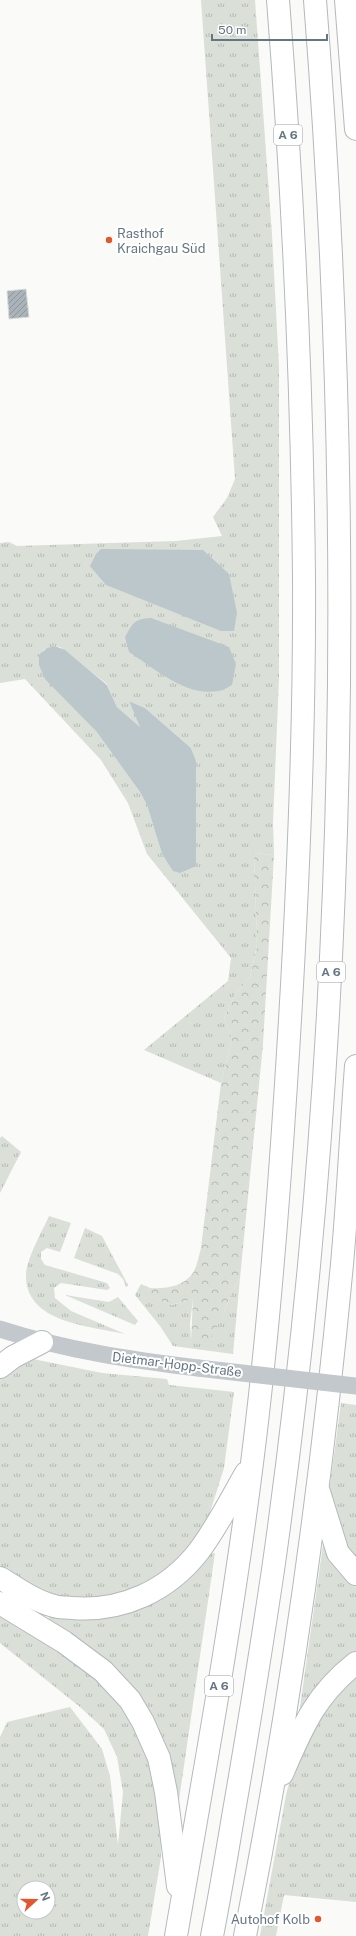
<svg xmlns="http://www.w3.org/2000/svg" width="356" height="1936" font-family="'Public Sans',sans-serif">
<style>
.grass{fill:url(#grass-tufts);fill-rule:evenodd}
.forest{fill:url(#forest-crowns)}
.water{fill:#bbc7cb}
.building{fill:url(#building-hatch);stroke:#dcdcda}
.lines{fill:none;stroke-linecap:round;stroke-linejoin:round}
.highway-casing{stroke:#b4b9bd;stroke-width:24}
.minor{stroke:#c3c8cc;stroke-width:17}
.highway{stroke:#fff;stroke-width:22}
.minor-bridge{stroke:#c3c8cc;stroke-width:17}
.poi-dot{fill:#e4572e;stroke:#fff;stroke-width:1.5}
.labels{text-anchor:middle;stroke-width:4;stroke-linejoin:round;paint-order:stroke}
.shield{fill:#fff;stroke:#939fa8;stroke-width:1}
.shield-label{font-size:12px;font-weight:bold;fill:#657683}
.poi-label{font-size:13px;fill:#657683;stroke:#fff;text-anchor:start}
.street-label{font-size:13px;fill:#657683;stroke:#fff}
</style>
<defs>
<pattern id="grass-tufts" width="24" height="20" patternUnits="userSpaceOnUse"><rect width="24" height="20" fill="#dadfd7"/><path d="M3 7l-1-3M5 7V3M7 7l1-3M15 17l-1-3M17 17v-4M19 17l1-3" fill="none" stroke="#b4b9b4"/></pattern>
<pattern id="forest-crowns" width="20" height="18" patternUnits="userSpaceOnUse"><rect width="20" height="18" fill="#dadfd7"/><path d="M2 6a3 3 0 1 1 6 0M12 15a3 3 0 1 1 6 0" fill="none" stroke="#b4b9b4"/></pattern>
<pattern id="building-hatch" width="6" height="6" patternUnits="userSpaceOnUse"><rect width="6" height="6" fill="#aab3b9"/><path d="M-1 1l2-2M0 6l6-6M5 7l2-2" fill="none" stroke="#8e969c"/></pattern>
</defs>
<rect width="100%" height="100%" fill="#fafaf8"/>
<g class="grass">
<path d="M201 0H255L272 235 279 367V678L273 822 274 855 254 853 257 945 250 977 235 995 224 1018 232 1039 221 1083 144 1050 228 981 231 958 147 854 128 803 101 760 25 679 0 683V543L9 542 17 546 176 541 222 536 213 517 227 498 235 479ZM106 585 234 631 221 630ZM55 646 60 647 107 684 117 707 141 728 129 701 145 708 191 748 196 761V866L166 860 162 854 147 805 140 792 96 731 43 650Z"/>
<path d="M2 1136 21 1152 0 1193V1138Z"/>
<path d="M49 1216 71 1223 60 1252 47 1248 41 1252V1259L45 1265 107 1283 110 1288 107 1290 61 1283 54 1288 55 1298 71 1311 125 1334C90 1326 26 1323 26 1276 26 1259 42 1232 49 1216Z"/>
<path d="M85 1228 102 1236 128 1285 126 1287 123 1279 118 1274 74 1258Z"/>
<path d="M240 1278 233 1354 173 1346 160 1326 135 1295 141 1284 150 1288 149 1295 171 1305 193 1299 190 1324 191 1340 222 1318 232 1291Z"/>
<path d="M65 1295 109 1302 118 1297 138 1321 135 1325Z"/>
<path d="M33 1359 102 1373 167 1379 169 1385 234 1392 224 1468 206 1525 184 1558 135 1593 64 1601 5 1572 0 1565V1375L21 1363Z"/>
<path d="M341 1403 356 1405V1564L340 1538 329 1492Z"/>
<path d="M324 1538 346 1577 356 1587V1655L299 1714Z"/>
<path d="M215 1553 179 1800 168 1756 48 1620 50 1614 156 1600 176 1589 211 1554Z"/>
<path d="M0 1614 85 1667 120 1702 141 1737 160 1796 161 1857 148 1936H0V1737L7 1722 70 1707 102 1749 110 1776 118 1845 123 1792 117 1757 104 1729 80 1707 0 1643ZM24 1888H48V1912H24Z"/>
<path d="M356 1672V1902L284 1895 276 1936H260L286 1795 297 1753 310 1725Z"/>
</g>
<path class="forest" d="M254 853 274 855 263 1044 240 1278 232 1291 222 1318 211 1337 197 1344 191 1341 193 1299 171 1305 148 1295 150 1288C165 1289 183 1287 193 1273 197 1266 199 1256 201 1248L221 1083 232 1039 224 1018 235 995 250 977 257 946Z"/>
<g class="water">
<path d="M101 549 203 550 229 574 237 613 234 631H221L106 585 90 566 96 554Z"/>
<path d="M151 618 229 647 236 664 232 685C228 687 223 691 218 691 186 697 154 668 129 652L125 637C133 623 134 619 151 618Z"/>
<path d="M55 646 65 650 107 685 117 707 140 727 129 701 145 708 191 748 196 761V866L180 873 173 871 162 854 147 805 140 792 96 731 45 679 39 665V655L47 648Z"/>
</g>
<path class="building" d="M26 289 29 317 9 319 7 291Z"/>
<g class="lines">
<defs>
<g id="highway">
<path d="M346 0 356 129"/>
<path d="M0 1367 13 1357 42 1342"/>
<path d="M319 1492 338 1553 356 1574"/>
<path d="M0 1578C17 1588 34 1601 54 1606 59 1608 66 1607 72 1608 122 1612 168 1591 199 1551 217 1527 231 1499 246 1473"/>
<path d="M0 1603 64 1642 103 1671 130 1700 143 1722 159 1758 166 1792 178 1886"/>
<path d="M282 1774C302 1728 315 1695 356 1663"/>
<path d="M176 1936C203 1779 232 1622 252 1463 268 1337 278 1210 286 1084 297 915 305 745 304 576 302 384 293 192 278 0"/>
<path d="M212 1936C220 1895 227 1853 234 1811 248 1731 261 1650 273 1570 347 1051 356 522 315 0"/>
<path d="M245 1936C289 1715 321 1489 342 1264 348 1198 351 1132 356 1066"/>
</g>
</defs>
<use href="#highway" class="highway-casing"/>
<path class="minor" d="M0 1329C65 1350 131 1360 198 1368"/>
<use href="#highway" class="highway"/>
<path class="minor-bridge" d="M198 1368 356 1386"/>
</g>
<g class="poi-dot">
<circle cx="109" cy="240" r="4"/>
<circle cx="318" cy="1919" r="4"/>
</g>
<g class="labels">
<g class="shield">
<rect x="274" y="125" width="28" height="20" rx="3"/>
<rect x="317" y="962" width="28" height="20" rx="3"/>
<rect x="205" y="1676" width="28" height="20" rx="3"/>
</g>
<g class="shield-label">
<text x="288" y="139">A 6</text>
<text x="331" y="976">A 6</text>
<text x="219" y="1690">A 6</text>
</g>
<g class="poi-label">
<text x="117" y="238">Rasthof<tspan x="117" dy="15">Kraichgau Süd</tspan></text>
<text x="310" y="1924" text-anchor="end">Autohof Kolb</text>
</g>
<g class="street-label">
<text transform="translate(177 1364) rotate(7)" y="5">Dietmar-Hopp-Straße</text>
</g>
</g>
<g transform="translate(36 1900) rotate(69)"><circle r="19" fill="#ffffff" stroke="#c1c8cd"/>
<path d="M0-3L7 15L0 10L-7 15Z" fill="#e4572e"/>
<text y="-6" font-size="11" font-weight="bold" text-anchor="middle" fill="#657683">N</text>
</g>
<path d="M212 34v6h115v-6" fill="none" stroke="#657683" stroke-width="2"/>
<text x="218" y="34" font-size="12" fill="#657683" stroke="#ffffff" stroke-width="3" paint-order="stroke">50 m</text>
</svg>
